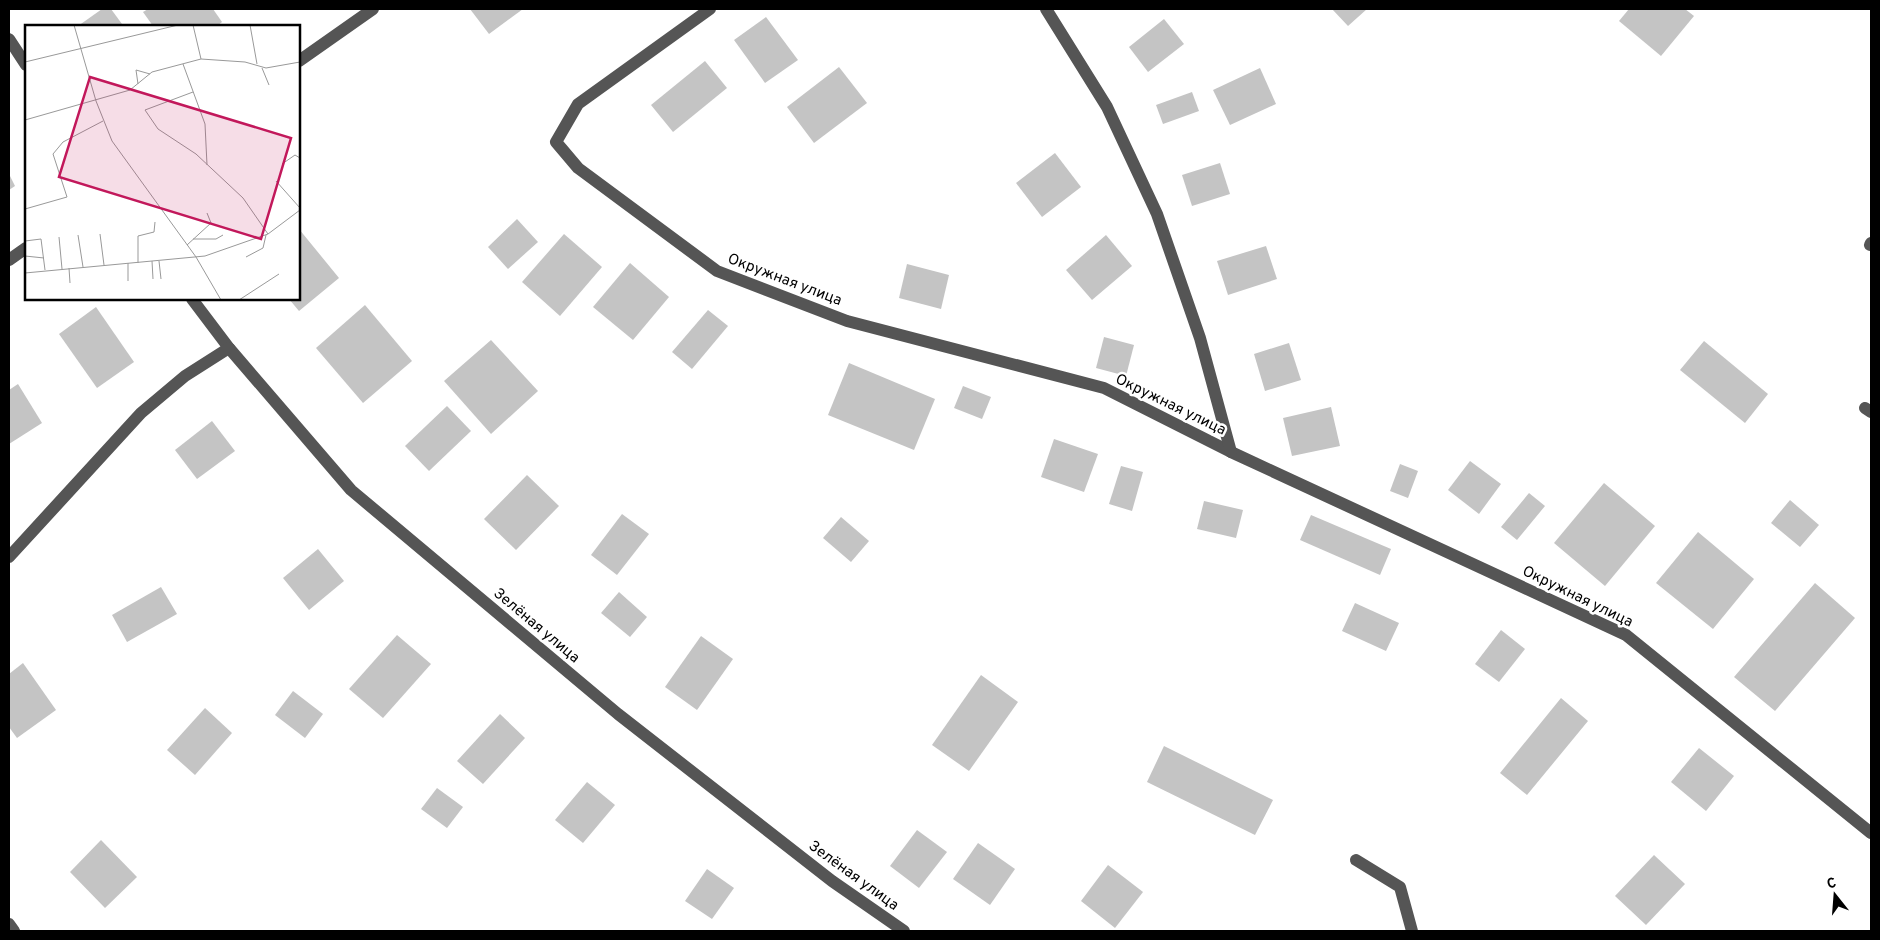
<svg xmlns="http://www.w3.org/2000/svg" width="1880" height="940" font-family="Overpass,sans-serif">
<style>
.building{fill:#c4c4c4}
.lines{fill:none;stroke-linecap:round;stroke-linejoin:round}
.minor{stroke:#555;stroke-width:12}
.labels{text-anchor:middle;stroke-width:5;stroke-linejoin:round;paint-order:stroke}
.street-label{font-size:15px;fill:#000;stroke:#fff}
.inset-road{fill:none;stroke:#999;stroke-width:1}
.view{fill:#c2185b;fill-opacity:0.15;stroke:#c2185b;stroke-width:2.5}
.inset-edge{fill:none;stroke:#000;stroke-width:2.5}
</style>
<rect width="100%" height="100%" fill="#fff"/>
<g class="building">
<path d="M102 9H111L122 24 120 26H78Z"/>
<path d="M148 9H213L222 22 217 26H153L143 12Z"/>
<path d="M470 9H523L489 34Z"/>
<path d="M1332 9H1367L1348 26Z"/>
<path d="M1629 9H1685L1694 16 1661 56 1619 21Z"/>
<path d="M766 17 798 60 765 83 734 40Z"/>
<path d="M1164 19 1184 44 1148 72 1129 47Z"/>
<path d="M705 61 727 88 673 132 651 105Z"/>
<path d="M839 67 867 103 814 143 787 107Z"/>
<path d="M1260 68 1276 104 1230 125 1213 90Z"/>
<path d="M1192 92 1199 111 1163 124 1156 105Z"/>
<path d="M1055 153 1081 187 1042 217 1016 183Z"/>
<path d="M1220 163 1230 194 1192 206 1182 175Z"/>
<path d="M9 174 15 186 9 190Z"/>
<path d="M517 219 538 242 508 269 488 247Z"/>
<path d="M299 229 339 278 299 311 289 299H299Z"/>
<path d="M564 234 602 267 560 316 522 282Z"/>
<path d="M1106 235 1132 266 1092 300 1066 270Z"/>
<path d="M1266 246 1277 279 1228 295 1217 261Z"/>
<path d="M630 263 669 297 633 340 593 307Z"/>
<path d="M907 264 949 275 941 309 899 298Z"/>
<path d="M365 305 412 361 363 403 316 348Z"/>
<path d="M96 307 134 362 97 388 59 334Z"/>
<path d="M708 310 728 326 692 369 672 352Z"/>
<path d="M1104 337 1134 345 1126 376 1096 368Z"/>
<path d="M491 340 538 391 491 434 444 381Z"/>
<path d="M1704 341 1768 394 1745 423 1680 370Z"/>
<path d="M1289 343 1301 380 1265 391 1254 354Z"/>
<path d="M849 363 935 399 914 450 828 415Z"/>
<path d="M18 384 42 423 9 444V390Z"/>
<path d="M963 386 991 397 982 419 954 408Z"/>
<path d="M447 406 471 431 429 471 405 446Z"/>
<path d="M1331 407 1340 446 1292 456 1283 418Z"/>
<path d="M212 421 235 451 197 479 175 450Z"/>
<path d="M1054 439 1098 454 1084 492 1041 477Z"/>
<path d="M1470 461 1501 484 1479 514 1448 490Z"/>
<path d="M1400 464 1418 471 1408 498 1390 491Z"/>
<path d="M1121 466 1143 472 1132 511 1109 504Z"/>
<path d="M527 475 559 506 516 550 484 519Z"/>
<path d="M1604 483 1655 526 1605 586 1554 543Z"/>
<path d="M1529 493 1545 506 1517 540 1501 527Z"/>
<path d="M1790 500 1819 525 1800 547 1771 523Z"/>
<path d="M1204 501 1243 510 1236 538 1197 529Z"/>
<path d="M622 514 649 534 617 575 591 555Z"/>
<path d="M1311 515 1391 549 1380 575 1300 540Z"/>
<path d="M841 517 869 541 851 562 823 538Z"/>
<path d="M1698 532 1754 579 1713 629 1656 583Z"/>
<path d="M318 549 344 581 309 610 283 578Z"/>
<path d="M1815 583 1855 618 1775 711 1734 677Z"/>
<path d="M161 587 177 614 127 642 112 615Z"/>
<path d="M619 592 647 617 630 637 601 613Z"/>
<path d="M1355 603 1399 623 1386 651 1342 631Z"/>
<path d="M1501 630 1525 649 1499 682 1475 664Z"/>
<path d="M397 635 431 664 383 718 349 689Z"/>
<path d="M701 636 733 659 697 710 665 687Z"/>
<path d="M23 663 56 710 17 738 9 727V674Z"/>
<path d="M981 675 1018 702 969 771 932 745Z"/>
<path d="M293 691 323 714 305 738 275 715Z"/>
<path d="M1561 698 1588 721 1527 795 1500 773Z"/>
<path d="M205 708 232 733 195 775 167 750Z"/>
<path d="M500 714 525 738 483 784 457 761Z"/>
<path d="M1164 746 1273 800 1255 835 1147 782Z"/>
<path d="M1699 748 1734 776 1706 811 1671 782Z"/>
<path d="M587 782 615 805 583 843 555 820Z"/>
<path d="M437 788 463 807 447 828 421 809Z"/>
<path d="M917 830 947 852 919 888 890 866Z"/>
<path d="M101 840 137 877 105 908 70 872Z"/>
<path d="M978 843 1015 869 990 905 953 879Z"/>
<path d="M1654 855 1685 884 1646 925 1615 896Z"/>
<path d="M1108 865 1143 892 1115 928 1081 901Z"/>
<path d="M707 869 734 888 712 919 685 901Z"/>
</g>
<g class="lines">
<g class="minor">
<path d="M710 9 578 104 556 142 578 168 717 271 847 321 1104 388 1231 452 1626 635 1871 833"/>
<path d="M1046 9 1107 107 1157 214 1200 338 1231 452"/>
<path d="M9 39 26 65"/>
<path d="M299 61 373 9"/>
<path d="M1870 245 1871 243"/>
<path d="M9 260 26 248"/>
<path d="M192 299 229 348 351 490 618 714 832 881 904 931"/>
<path d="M1865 408 1871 412"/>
<path d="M9 557 141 413 185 376 229 348"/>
<path d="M1356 860 1400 887 1412 931"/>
<path d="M9 924 14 931"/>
</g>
</g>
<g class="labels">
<g class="street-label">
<text transform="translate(785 279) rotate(21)" y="5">Окружная улица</text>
<text transform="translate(1171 404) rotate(26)" y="5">Окружная улица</text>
<text transform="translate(1578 596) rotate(26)" y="5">Окружная улица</text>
<text transform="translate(537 625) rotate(40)" y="5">Зелёная улица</text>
<text transform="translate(854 875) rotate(36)" y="5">Зелёная улица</text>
</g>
</g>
<g transform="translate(25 25)">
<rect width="275" height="275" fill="#fff"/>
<path class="inset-road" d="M49 0 71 76 87 116 171 232 196 275M168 0 176 34M225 0 232 39M0 37 153 0M158 39 180 99 182 140M237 43 244 60M113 59 111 45 125 49M168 67 120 85 133 104 171 129 218 173 243 209M0 95 105 65 127 47 176 34 220 37 241 43 275 37M257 139 270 130 275 133M251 156 275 183M0 184 42 172 28 129 38 117 78 96M75 209 79 240M53 210 58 242M34 212 37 244M168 214H191L198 210M0 216 16 214 20 245M162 220 186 198 182 188M0 231 19 233M221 232 238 223 241 210M127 236 128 254M134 236 136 254M103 238V256M113 238V211L129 207 130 197M44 243 45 258M0 248 180 231 243 209 275 185M214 275 254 249"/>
<path class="view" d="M65 52 266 113 236 214 34 152Z"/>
<rect width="275" height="275" class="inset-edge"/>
</g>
<rect width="1880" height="940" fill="none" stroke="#000000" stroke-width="20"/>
<g transform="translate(1835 895) rotate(343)" stroke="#ffffff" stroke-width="4" paint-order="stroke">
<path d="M0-4L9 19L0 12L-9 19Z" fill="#000000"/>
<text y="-8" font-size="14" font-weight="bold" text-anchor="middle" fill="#000000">С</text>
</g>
</svg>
